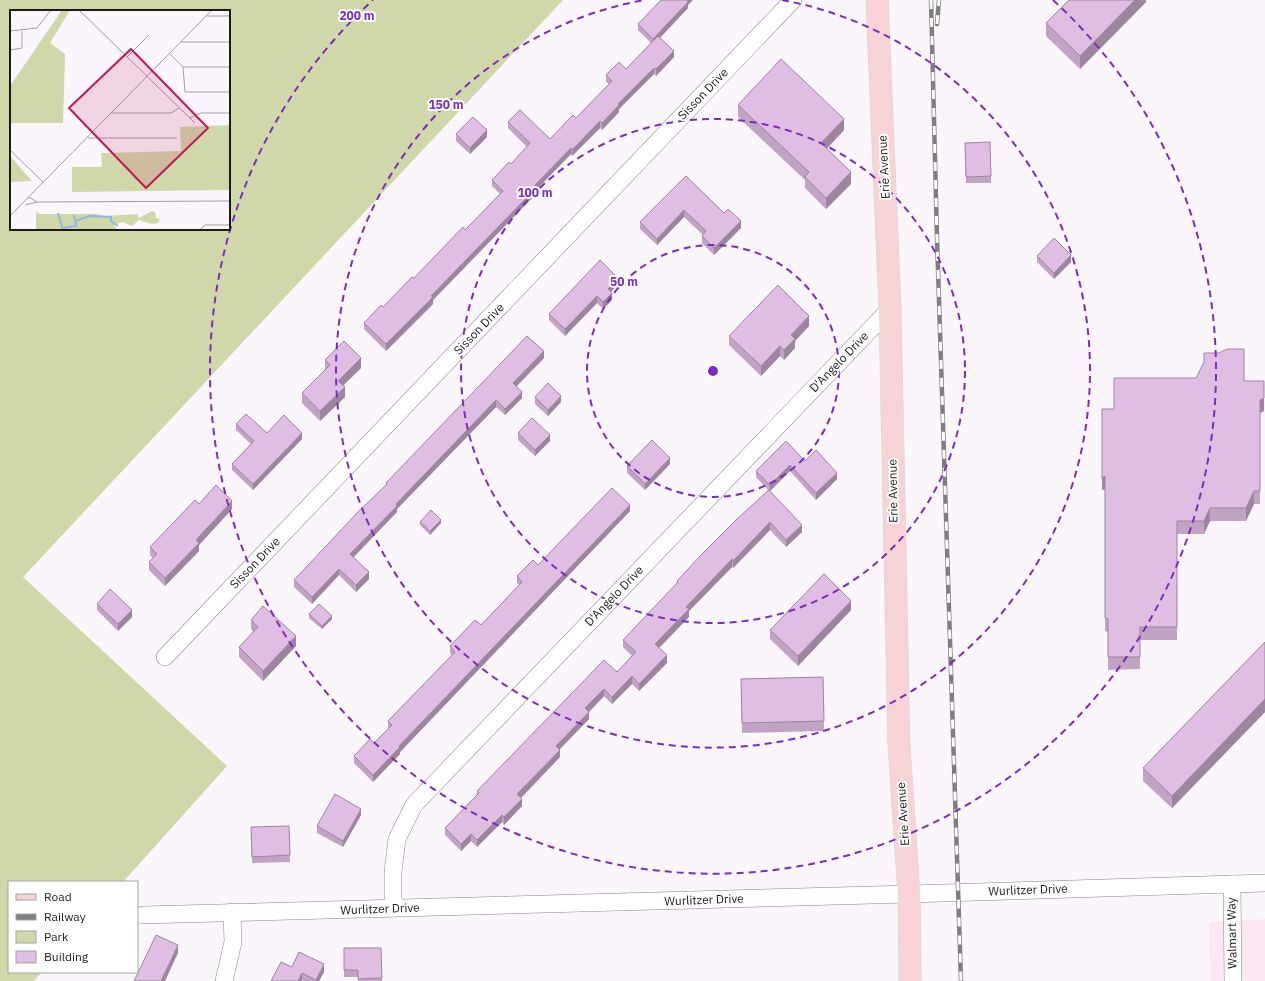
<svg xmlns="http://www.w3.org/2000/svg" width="1265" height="981" font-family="'IBM Plex Sans',sans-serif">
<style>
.commercial{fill:#fde7f4}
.green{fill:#d0d8a9;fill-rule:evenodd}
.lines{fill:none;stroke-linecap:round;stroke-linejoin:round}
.minor-casing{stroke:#888488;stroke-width:18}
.primary-casing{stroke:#d6d6d6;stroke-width:23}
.minor{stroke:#fff;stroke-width:17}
.primary{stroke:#f7d3d6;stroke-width:22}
.rail-casing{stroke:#807d80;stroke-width:4.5}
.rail{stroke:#fff;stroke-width:3;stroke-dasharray:9;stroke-linecap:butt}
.wall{fill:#c1a3c4}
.shaded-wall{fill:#9d85a0}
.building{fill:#e0bee4;stroke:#9d85a0}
.ring{fill:none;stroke:#7b2cbf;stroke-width:2;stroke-dasharray:7 5}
.labels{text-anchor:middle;stroke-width:4;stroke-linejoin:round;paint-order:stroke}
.street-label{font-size:12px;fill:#1c1a1c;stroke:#fff}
.inset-river{fill:none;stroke:#94b8dc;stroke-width:2}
.inset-road{fill:none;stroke:#a29ea2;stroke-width:1}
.view{fill:#c2185b;fill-opacity:0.15;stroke:#c2185b;stroke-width:2}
.inset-edge{fill:none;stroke:#1c1a1c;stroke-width:2}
.centre{fill:#7b2cbf;stroke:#fff;stroke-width:2}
.ring-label{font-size:12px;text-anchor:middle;font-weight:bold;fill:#7b2cbf;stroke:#fff;stroke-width:4;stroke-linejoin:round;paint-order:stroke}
</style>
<rect width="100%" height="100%" fill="#fbf6fb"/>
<path class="commercial" d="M1265 919V981H1210L1209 922Z"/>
<path class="green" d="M0 0H563L23 577 227 766 123 882H9V972H42L34 981H0ZM11 11H229V229H11Z"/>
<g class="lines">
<defs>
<g id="minor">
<path d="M165 657 793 0"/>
<path d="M1232 884 1233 981"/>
<path d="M393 908V872L397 839 414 805 890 309"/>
<path d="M143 915 909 894 1265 883"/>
<path d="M224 981 233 942 232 912"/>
</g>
<path id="primary" d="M877 0 890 309 899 746 909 894 910 981"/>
</defs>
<use href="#minor" class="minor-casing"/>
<use href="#primary" class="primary-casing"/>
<use href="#minor" class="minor"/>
<use href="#primary" class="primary"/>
<defs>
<g id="rail">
<path d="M931 0 937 238 961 981"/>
<path d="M937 24 939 0"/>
</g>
</defs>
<use href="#rail" class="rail-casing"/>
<use href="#rail" class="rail"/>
</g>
<g class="wall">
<path d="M1146 0V2L1080 69 1046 36V23Z"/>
<path d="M688 5V8L660 38 674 57 656 76 654 74 619 109V112L602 130 600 128 572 156 571 154 536 190V194L433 300V304L386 351 364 329V323L383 307 465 230 500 194 492 186V180L511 164 527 147 508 128V122L550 139 576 118 609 84 606 82V75L626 69 651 43 638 30V24Z"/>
<path d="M738 105 844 130 826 149 851 184 826 209 805 188V180L738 117Z"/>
<path d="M456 134 487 137 470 154 456 141Z"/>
<path d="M965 143 991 176V183H966Z"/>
<path d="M686 176 724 213 741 228 714 255 702 243V236L703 235 684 217 657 245 640 229V222Z"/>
<path d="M1037 256 1071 262 1054 279 1037 262Z"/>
<path d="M618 284 611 292 612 300 603 309 597 303 565 336 549 320V314Z"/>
<path d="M809 326 795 341V348L784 360 780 356 761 376 729 345V336Z"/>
<path d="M1219 353 1244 381 1264 411 1260 413V504H1254L1246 521H1210L1204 534H1177V640H1140V669L1108 670V632L1105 631V489L1102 490V409H1114L1196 378Z"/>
<path d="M544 358 516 386 522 398 505 415 496 407 397 509V512L353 557 369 579 356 592 339 575 312 604 294 587V580L386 485V483Z"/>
<path d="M325 360 361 368 343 386 345 397 320 421 302 403V393L325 370Z"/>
<path d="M535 397 561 402 548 416 535 404Z"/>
<path d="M236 424 267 433 302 439 253 490 232 470V464L251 444 236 430Z"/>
<path d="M518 433 550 441 535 456 518 440Z"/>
<path d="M805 461 837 479 816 500 790 471 770 491 802 532 786 547 770 530 733 568 732 567 689 611V617L659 648 667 663 639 691 632 684 612 704 604 696 589 712V719L560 749V757L521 798 522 806 504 825 502 822 477 847 471 841 461 851 445 835V828L477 795V791L617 672 632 656 623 647V640L677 584V581L768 490 756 477V471Z"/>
<path d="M670 464 645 490 627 473V466Z"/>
<path d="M199 504 232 509 199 545V551L165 586 149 570V562L153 558 150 555V547Z"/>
<path d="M630 511 400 752V754L373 782 354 763V756L374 743 389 729 388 728V721L452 655 450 653V646L481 625 519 585 517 583V576L538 565Z"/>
<path d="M420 522 441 523 430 535 420 525Z"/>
<path d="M97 604 132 617 118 631 97 610Z"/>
<path d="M851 610 798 666 770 639V630Z"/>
<path d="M309 614 332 619 322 629 309 618Z"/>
<path d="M251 620 296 646 263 681 239 657V647L253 632 251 629Z"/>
<path d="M1265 642V712L1172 808 1143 781V768Z"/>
<path d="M823 677 824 731 742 733 741 679Z"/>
<path d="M361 815 343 847 317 833V826Z"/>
<path d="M289 826 290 862 252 863 251 827Z"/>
<path d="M344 948H381L382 981H358V977H344Z"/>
<path d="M292 967 324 972 319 981H303Z"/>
</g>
<g class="shaded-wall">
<path d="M687 0H693L688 5V8L653 45V39Z"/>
<path d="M1135 0H1146V2L1080 69V56Z"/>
<path d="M674 51V57L656 76V69Z"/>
<path d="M654 68V74L619 109V112L602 130V123L618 104Z"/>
<path d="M844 119V130L821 155V143Z"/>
<path d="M600 121V128L572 156V150Z"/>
<path d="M487 130V137L470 154V148Z"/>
<path d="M571 148V154L536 190V194L433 300V304L386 351V344L534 186Z"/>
<path d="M851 172V184L826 209V198Z"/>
<path d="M684 210V217L657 245V239Z"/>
<path d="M741 221V228L714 255V248Z"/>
<path d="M1071 255V262L1054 279V273Z"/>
<path d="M618 278V284L608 295V289Z"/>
<path d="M612 293V300L603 309V302Z"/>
<path d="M597 296V303L565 336V329Z"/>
<path d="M809 316V326L795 341V348L784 360V350L791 335Z"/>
<path d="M780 346V356L761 376V366Z"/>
<path d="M544 351V358L513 390V383Z"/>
<path d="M361 358V368L338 390V381Z"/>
<path d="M345 387V397L320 421V411Z"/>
<path d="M522 392V398L505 415V409Z"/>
<path d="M561 396V402L548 416V410Z"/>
<path d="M1264 398V411L1260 413V400Z"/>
<path d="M496 400V407L397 509V512L350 561V554L396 504Z"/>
<path d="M302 433V439L253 490V484Z"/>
<path d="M550 435V441L535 456V450Z"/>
<path d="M670 458V464L645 490V484Z"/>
<path d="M790 465V471L770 491V485Z"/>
<path d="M837 473V479L816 500V493Z"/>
<path d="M1105 476V489L1102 490V478Z"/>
<path d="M1254 491V504L1246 521V508Z"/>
<path d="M232 501V509L199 545V551L165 586V578L196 540Z"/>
<path d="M630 505V511L400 752V754L373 782V775L399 746Z"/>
<path d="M1210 508V521L1204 534V521Z"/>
<path d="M441 520V523L430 535V531Z"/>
<path d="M770 522V530L733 568V561Z"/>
<path d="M802 525V532L786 547V540Z"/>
<path d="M732 559V567L689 611V617L655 652V644L686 607Z"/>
<path d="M339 569V575L312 604V597Z"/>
<path d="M369 572V579L356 592V585Z"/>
<path d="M851 601V610L798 666V656Z"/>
<path d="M132 610V617L118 631V624Z"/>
<path d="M332 616V619L322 629V626Z"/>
<path d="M296 636V646L263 681V671Z"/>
<path d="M667 655V663L639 691V684Z"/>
<path d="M632 676V684L612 704V697Z"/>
<path d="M604 689V696L585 716V708Z"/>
<path d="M1265 699V712L1172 808V796Z"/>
<path d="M589 712V719L556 753V746Z"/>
<path d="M560 750V757L517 802V794Z"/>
<path d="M522 799V806L504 825V817Z"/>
<path d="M361 809V815L343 847V841Z"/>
<path d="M502 815V822L477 847V840Z"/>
<path d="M471 834V841L461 851V844Z"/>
<path d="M178 945V953L165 981H161Z"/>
<path d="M324 964V972L319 981H316V980Z"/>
<path d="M302 973V981H298Z"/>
</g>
<g class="building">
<path d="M661 0H687L688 2 653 39 638 24Z"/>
<path d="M1069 0H1135L1080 56 1046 23Z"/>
<path d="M658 36 674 51 656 69 654 68 618 104 619 105 602 123 600 121 572 150 571 148 534 186 536 188 431 296 433 297 386 344 364 323 381 305 383 307 412 277 414 278 463 227 465 230 503 191 492 180 509 162 511 164 530 143 508 122 520 110 550 139 573 115 576 118 612 81 606 75 619 62 626 69Z"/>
<path d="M781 59 844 119 821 143 851 172 826 198 805 177 809 172 738 105Z"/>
<path d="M473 117 487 130 470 148 456 134Z"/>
<path d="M990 142 991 176 966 177 965 143Z"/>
<path d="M686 176 724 213 728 209 741 221 714 248 702 236 706 231 684 210 657 239 640 222Z"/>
<path d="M1054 238 1071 255 1054 273 1037 256Z"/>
<path d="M600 260 618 278 608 289 612 293 603 302 597 296 565 329 549 314Z"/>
<path d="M778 285 809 316 791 335 795 339 784 350 780 346 761 366 729 336Z"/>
<path d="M527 336 544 351 513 383 522 392 505 409 496 400 396 504 397 506 350 554 369 572 356 585 339 569 312 597 294 580 358 512 387 484 386 483Z"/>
<path d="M344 341 361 358 338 381 345 387 320 411 302 393 330 365 325 360Z"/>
<path d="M1227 349H1244V381H1264V398L1260 400V491H1254L1246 508H1210L1204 521H1177V627H1140V657H1108V619L1105 618V476L1102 478V409H1114V378H1196L1204 362V353H1219Z"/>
<path d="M548 383 561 396 548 410 535 397Z"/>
<path d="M246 414 267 433 284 415 302 433 253 484 232 464 254 441 236 424Z"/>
<path d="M532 418 550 435 535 450 518 433Z"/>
<path d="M652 440 670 458 645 484 627 466Z"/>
<path d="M786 441 805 461 816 450 837 473 816 493 790 465 770 485 756 471Z"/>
<path d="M216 485 232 501 196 540 199 543 165 578 149 562 157 554 150 547 195 500 199 504Z"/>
<path d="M612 488 630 505 399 746 400 747 373 775 354 756 370 739 374 743 392 725 388 721 455 652 450 646 475 620 481 625 522 582 517 576 533 560 538 565Z"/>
<path d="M769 490 802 525 786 540 770 522 733 561 732 559 686 607 689 609 655 644 667 655 639 684 632 676 612 697 604 689 585 708 589 712 556 746 560 750 517 794 522 799 504 817 502 815 477 840 471 834 461 844 445 828 479 793 477 791 604 660 617 672 636 652 623 640 678 582 677 581 701 555 737 519Z"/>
<path d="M431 510 441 520 430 531 420 522Z"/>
<path d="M824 574 851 601 798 656 770 630Z"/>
<path d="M110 589 132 610 118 624 97 604Z"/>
<path d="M319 604 332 616 322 626 309 614Z"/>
<path d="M263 606 296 636 263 671 239 647 258 627 251 620Z"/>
<path d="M1265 642V699L1172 796 1143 768Z"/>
<path d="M823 677 824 721 742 723 741 679Z"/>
<path d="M335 794 361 809 343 841 317 826Z"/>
<path d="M289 826 290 855 252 857 251 827Z"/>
<path d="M156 935 178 945 161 981H134Z"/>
<path d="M344 948H381L382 978 358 979V970H344Z"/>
<path d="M299 952 324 964 316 980 302 973 298 981H271L281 962 292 967Z"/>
</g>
<g class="ring">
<circle cx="713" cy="371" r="126"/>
<circle cx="713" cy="371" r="252"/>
<path d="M782 0A377 377 0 1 1 644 0"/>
<path d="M1053 0A503 503 0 1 1 373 0"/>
</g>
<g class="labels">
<g class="street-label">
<text transform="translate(703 94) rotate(-46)" y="4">Sisson Drive</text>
<text transform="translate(884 167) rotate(-93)" y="4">Erie Avenue</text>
<text transform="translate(479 329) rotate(-46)" y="4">Sisson Drive</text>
<text transform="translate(839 362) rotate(-46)" y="4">D'Angelo Drive</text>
<text transform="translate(893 491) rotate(-91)" y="4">Erie Avenue</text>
<text transform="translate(255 563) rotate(-46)" y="4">Sisson Drive</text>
<text transform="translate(614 596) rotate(-46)" y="4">D'Angelo Drive</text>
<text transform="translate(903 814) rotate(-94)" y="4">Erie Avenue</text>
<text transform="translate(1028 890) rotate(-2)" y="4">Wurlitzer Drive</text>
<text transform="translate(704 900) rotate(-2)" y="4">Wurlitzer Drive</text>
<text transform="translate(380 909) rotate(-2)" y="4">Wurlitzer Drive</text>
<text transform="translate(1232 933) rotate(-91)" y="4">Walmart Way</text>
</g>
</g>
<g transform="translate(10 10)">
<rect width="220" height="220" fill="#fbf6fb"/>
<path d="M52 0H60L40 33 55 44 53 113H0V76ZM220 115V180L62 182V157H92L91 143 171 141 170 117ZM0 146 22 171 0 172ZM142 201 145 202 146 208 150 209 148 213 142 214 129 210 122 216 112 212 104 215 107 220H26V202L30 204H88L94 206 127 204 129 208Z" fill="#d0d8a9"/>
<path class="inset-river" d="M48 203 53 220M66 211 79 206 101 207V211L108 216M53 218 66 216 64 205"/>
<path class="inset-road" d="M69 0 185 113M197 6H220M0 21 27 18 41 0M171 32H220M0 40 12 38V21M160 44 173 57H220M117 47 139 25M173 57 175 82H220M101 103H161L169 98M179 108 191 103H220M78 128H167M0 140 33 172M19 187 27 192 220 191M15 195 27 192M0 206 202 0M190 220 195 215H220"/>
<path class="view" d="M121 39 198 118 136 178 59 98Z"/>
<rect width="220" height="220" class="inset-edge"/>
</g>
<circle cx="713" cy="371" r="6" class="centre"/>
<g class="ring-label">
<text x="357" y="20">200 m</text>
<text x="446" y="109">150 m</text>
<text x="535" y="197">100 m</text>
<text x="624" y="286">50 m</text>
</g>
<rect x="8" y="881" width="130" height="92" fill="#ffffff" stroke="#a4a3a4"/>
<rect x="16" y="894" width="20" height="6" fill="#f7d3d6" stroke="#a4a3a4"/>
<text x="44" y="901" font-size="12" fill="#1c1a1c">Road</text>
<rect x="16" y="914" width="20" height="6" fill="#807d80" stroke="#a4a3a4"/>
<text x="44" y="921" font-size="12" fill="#1c1a1c">Railway</text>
<rect x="16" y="931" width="20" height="12" fill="#d0d8a9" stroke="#a4a3a4"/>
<text x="44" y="941" font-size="12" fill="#1c1a1c">Park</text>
<rect x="16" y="951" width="20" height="12" fill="#e0bee4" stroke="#a4a3a4"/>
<text x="44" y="961" font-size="12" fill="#1c1a1c">Building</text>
</svg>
